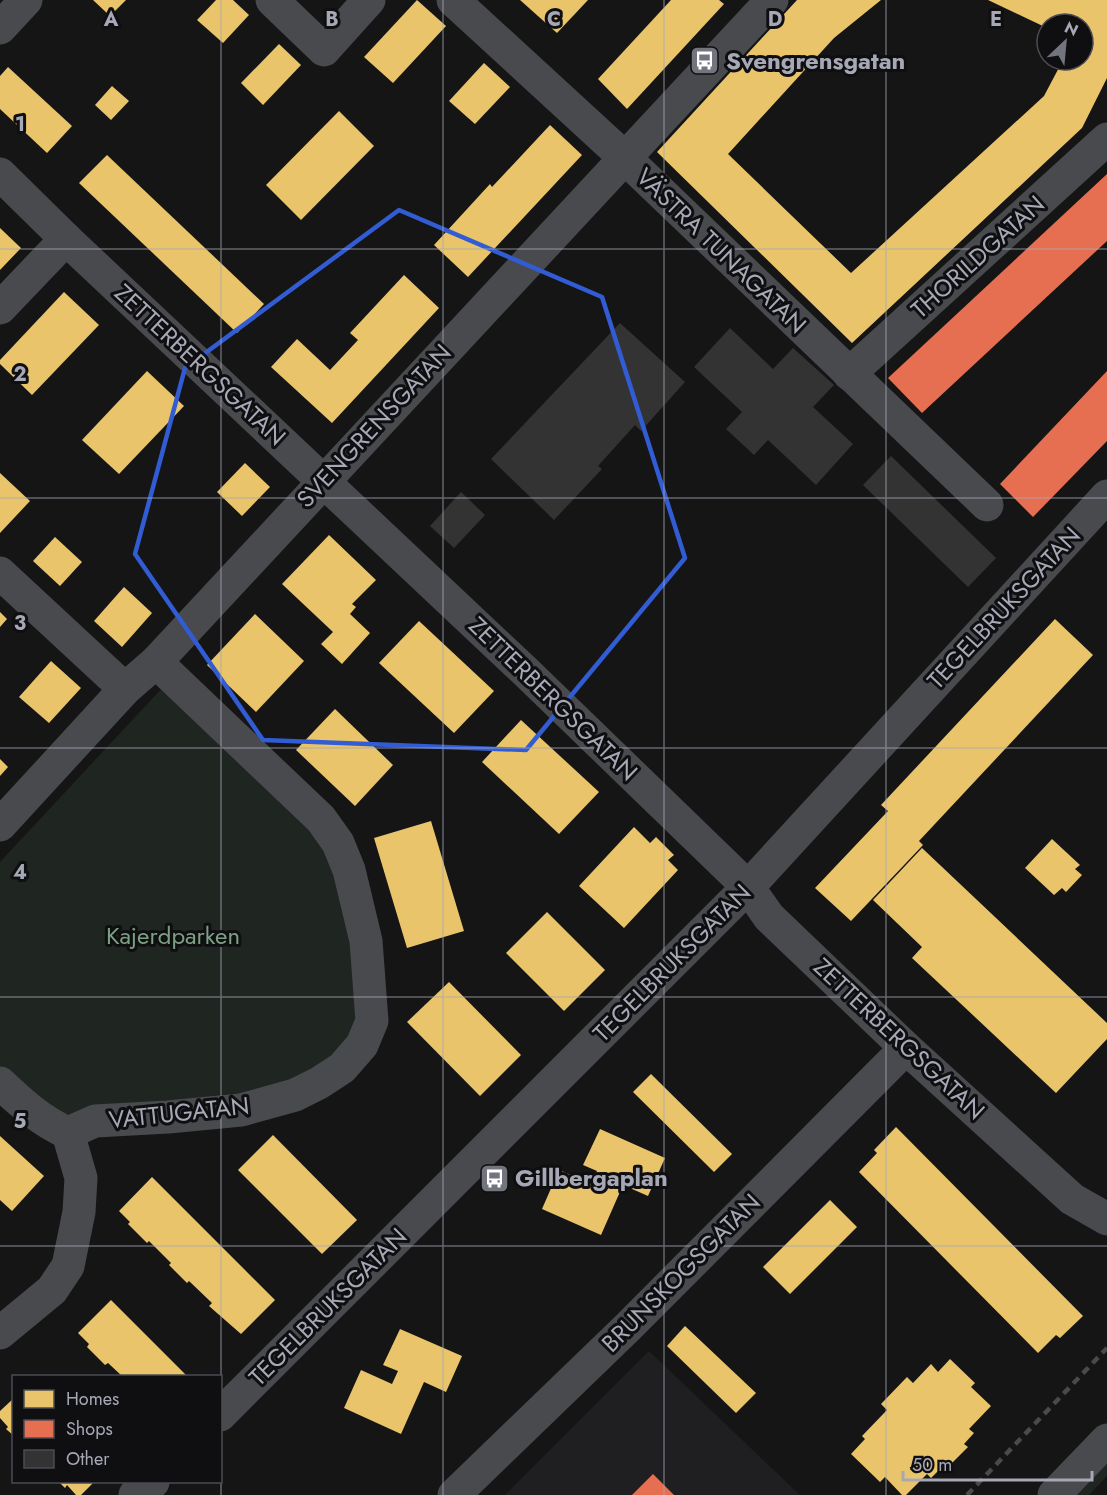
<svg xmlns="http://www.w3.org/2000/svg" width="1107" height="1495" font-family="Jost,sans-serif">
<style>
.built{fill:#1f1f21}
.green{fill:#1f2520}
.homes{fill:#e9c46a}
.shops{fill:#e76f51}
.building{fill:#333334}
.lines{fill:none;stroke-linecap:round;stroke-linejoin:round}
.minor{stroke:#494a4e;stroke-width:33}
.rail{stroke:#4a4a4e;stroke-width:4.5;stroke-dasharray:8 6;stroke-linecap:butt}
.marked{fill:none;stroke:#325cd3;stroke-width:4.5;stroke-linejoin:round}
.grid{fill:none;stroke:#a6a8b6;stroke-width:1.5;stroke-opacity:0.55}
.labels{text-anchor:middle;stroke-width:6;stroke-linejoin:round;paint-order:stroke}
.poi-label{font-size:24px;font-weight:bold;fill:#a6a8b6;stroke:#0f0f11;text-anchor:start}
.street-label{font-size:24px;fill:#a6a8b6;stroke:#0f0f11}
.park-label{font-size:24px;fill:#7da085;stroke:#0f0f11}
.grid-label{font-size:20px;text-anchor:middle;font-weight:bold;fill:#a6a8b6;stroke:#0f0f11;stroke-width:6;stroke-linejoin:round;paint-order:stroke}
</style>
<rect width="100%" height="100%" fill="#151515"/>
<path class="built" d="M649 1351 800 1495H505Z"/>
<g class="green">
<path d="M164 686 310 823 340 883 357 948 361 1025 306 1086 70 1115 34 1104 0 1072V862Z"/>
<path d="M1107 1461V1476L1089 1495H1074Z"/>
</g>
<g class="homes">
<path d="M93 0H126L110 16Z"/>
<path d="M216 0H233L249 15 223 43 197 20Z"/>
<path d="M417 0 446 26 393 83 364 57Z"/>
<path d="M520 0H588L557 33Z"/>
<path d="M671 0H719L724 4 627 109 598 79Z"/>
<path d="M797 0H881L834 38 728 154 851 273 1044 96 1063 60H1083V24H1047V28L988 0H1107V78L1082 128 852 343 657 152Z"/>
<path d="M279 44 301 65 263 105 241 83Z"/>
<path d="M484 63 510 87 475 124 449 101Z"/>
<path d="M8 67 72 126 47 153 0 109V76Z"/>
<path d="M112 86 129 101 111 120 95 105Z"/>
<path d="M339 111 374 146 301 220 266 185Z"/>
<path d="M550 125 582 155 468 277 434 245 490 184 492 187Z"/>
<path d="M107 155 264 304 237 333 79 183Z"/>
<path d="M0 228 21 248 0 270Z"/>
<path d="M404 275 439 308 332 423 271 367 297 339 330 370 358 340 350 333Z"/>
<path d="M64 292 99 325 32 395 0 364V360Z"/>
<path d="M147 371 184 406 119 474 82 440Z"/>
<path d="M245 463 270 487 242 516 217 492Z"/>
<path d="M0 473 30 501 0 533Z"/>
<path d="M329 535 376 580 352 604 356 607 350 614 370 633 342 664 321 644 333 632 282 584Z"/>
<path d="M55 537 82 562 60 586 33 561Z"/>
<path d="M124 587 152 613 122 647 94 621Z"/>
<path d="M0 612 7 619 0 627Z"/>
<path d="M255 614 304 661 256 712 207 665Z"/>
<path d="M1055 619 1093 655 919 841 923 845 851 921 815 888 888 811 881 805Z"/>
<path d="M419 621 494 691 454 733 379 663Z"/>
<path d="M51 661 81 688 49 723 19 697Z"/>
<path d="M335 709 393 765 355 806 296 750Z"/>
<path d="M521 720 599 792 559 834 482 762Z"/>
<path d="M0 759 8 767 0 776Z"/>
<path d="M431 821 464 931 407 948 374 838Z"/>
<path d="M634 827 650 843 656 837 674 855 668 860 678 870 624 928 579 886Z"/>
<path d="M1052 839 1080 865 1075 869 1082 875 1066 892 1062 888 1054 895 1025 868Z"/>
<path d="M922 848 1107 1023V1039L1056 1093 912 958 922 947 873 900Z"/>
<path d="M547 912 605 970 564 1011 506 953Z"/>
<path d="M449 982 521 1055 480 1096 407 1022Z"/>
<path d="M651 1074 732 1154 714 1172 633 1092Z"/>
<path d="M896 1127 1083 1316 1060 1338 1056 1335 1038 1353 859 1172 877 1153 874 1150Z"/>
<path d="M600 1129 665 1158 648 1196 623 1185 601 1235 542 1209 559 1170 592 1184 597 1171 583 1165Z"/>
<path d="M273 1135 357 1220 322 1254 238 1170Z"/>
<path d="M0 1136 44 1176 12 1211 0 1200Z"/>
<path d="M152 1177 275 1300 241 1334 209 1306 212 1303 189 1281 187 1283 169 1265 171 1263 149 1241 147 1243 128 1224 130 1222 119 1211Z"/>
<path d="M830 1200 857 1227 790 1294 763 1267Z"/>
<path d="M111 1300 187 1376H122L108 1363 105 1365 87 1347 89 1344 78 1333Z"/>
<path d="M685 1326 756 1393 736 1413 667 1346Z"/>
<path d="M400 1329 462 1356 446 1392 424 1382 401 1434 344 1408 361 1370 392 1384 398 1371 383 1365Z"/>
<path d="M950 1359 975 1383 971 1387 991 1406 969 1429 974 1433 964 1444 968 1447 947 1468 944 1465 931 1478 927 1474 906 1495H902L885 1477 880 1482 851 1454 865 1439 862 1436 887 1410 881 1404 907 1377 913 1383 931 1364 938 1372Z"/>
<path d="M14 1398V1436L6 1429 8 1427 0 1418V1411Z"/>
<path d="M59 1482H94L81 1495H76L67 1485 65 1488Z"/>
</g>
<g class="shops">
<path d="M1107 174V241L922 413 888 378Z"/>
<path d="M1107 371V441L1033 517 1000 484Z"/>
<path d="M653 1474 674 1495H632Z"/>
</g>
<g class="building">
<path d="M620 323 685 382 641 431 635 425 598 466 602 469 554 520 491 459Z"/>
<path d="M730 328 773 369 793 348 834 385 813 407 853 444 816 485 768 440 754 455 726 429 742 412 694 367Z"/>
<path d="M891 456 996 558 968 587 863 485Z"/>
<path d="M461 492 485 515 454 548 430 526Z"/>
</g>
<g class="lines">
<g class="minor">
<path d="M272 0 324 50 369 0"/>
<path d="M453 0 625 158 987 505"/>
<path d="M0 28 26 0"/>
<path d="M0 174 66 239 528 674 748 887 769 917 906 1048 1072 1199 1107 1219"/>
<path d="M0 308 66 239"/>
<path d="M849 374 1107 139"/>
<path d="M0 573 125 689"/>
<path d="M0 825 125 689 156 662 772 0"/>
<path d="M0 1083C21 1103 41 1121 68 1133L95 1121 168 1117 241 1110 295 1095 319 1083 342 1068 362 1045 372 1021 366 941 349 870 338 843 321 819 156 662"/>
<path d="M0 1333 52 1290 68 1266 79 1212 81 1178 68 1133"/>
<path d="M220 1415 748 887 1107 496"/>
<path d="M135 1495 153 1482"/>
<path d="M454 1495 628 1327 906 1048"/>
<path d="M1054 1495 1107 1440"/>
</g>
<path class="rail" d="M967 1495 1107 1348"/>
</g>
<path class="marked" d="M399 210 602 297 685 558 526 750 263 740 135 554 185 368Z"/>
<path class="grid" d="M221 0V1495M443 0V1495M664 0V1495M886 0V1495M0 249H1107M0 498H1107M0 748H1107M0 997H1107M0 1246H1107"/>
<defs>
<symbol id="bus-square" viewBox="-11 -11 22 22"><rect x="-9" y="-9" width="18" height="18" rx="4" fill="#73757e" stroke="#0f0f11"/><path d="M-5-6H5V4H4V6H2V4H-2V6H-4V4H-5ZM-3.5-4V0h7V-4ZM-3.5 1.2v1.5H-2V1.2ZM2 1.2v1.5H3.5V1.2Z" fill="#fff"/></symbol>
</defs>
<g fill-rule="evenodd">
<use href="#bus-square" x="688" y="44" width="33" height="33"/>
<use href="#bus-square" x="478" y="1162" width="33" height="33"/>
</g>
<g class="labels">
<g class="poi-label">
<text x="726" y="69">Svengrensgatan</text>
<text x="515" y="1186">Gillbergaplan</text>
</g>
<g class="street-label">
<text transform="translate(721 251) rotate(44)" y="8">VÄSTRA TUNAGATAN</text>
<text transform="translate(978 257) rotate(-42)" y="8">THORILDGATAN</text>
<text transform="translate(200 365) rotate(43)" y="8">ZETTERBERGSGATAN</text>
<text transform="translate(374 426) rotate(-47)" y="8">SVENGRENSGATAN</text>
<text transform="translate(1004 608) rotate(-47)" y="8">TEGELBRUKSGATAN</text>
<text transform="translate(553 699) rotate(44)" y="8">ZETTERBERGSGATAN</text>
<text transform="translate(672 963) rotate(-45)" y="8">TEGELBRUKSGATAN</text>
<text transform="translate(899 1039) rotate(43)" y="8">ZETTERBERGSGATAN</text>
<text transform="translate(179 1113) rotate(-6)" y="8">VATTUGATAN</text>
<text transform="translate(681 1273) rotate(-45)" y="8">BRUNSKOGSGATAN</text>
<text transform="translate(328 1307) rotate(-45)" y="8">TEGELBRUKSGATAN</text>
</g>
<g class="park-label">
<text x="173" y="944">Kajerdparken</text>
</g>
</g>
<g class="grid-label">
<text x="111" y="26">A</text>
<text x="332" y="26">B</text>
<text x="554" y="26">C</text>
<text x="775" y="26">D</text>
<text x="996" y="26">E</text>
<text x="20" y="131">1</text>
<text x="20" y="381">2</text>
<text x="20" y="630">3</text>
<text x="20" y="879">4</text>
<text x="20" y="1128">5</text>
</g>
<rect x="12" y="1375" width="210" height="108" fill="#0f0f11" stroke="#4b4c53" stroke-width="1.5"/>
<rect x="24" y="1390" width="30" height="18" fill="#e9c46a" stroke="#4b4c53" stroke-width="1.5"/>
<text x="66" y="1405" font-size="18" fill="#a6a8b6">Homes</text>
<rect x="24" y="1420" width="30" height="18" fill="#e76f51" stroke="#4b4c53" stroke-width="1.5"/>
<text x="66" y="1435" font-size="18" fill="#a6a8b6">Shops</text>
<rect x="24" y="1450" width="30" height="18" fill="#333334" stroke="#4b4c53" stroke-width="1.5"/>
<text x="66" y="1465" font-size="18" fill="#a6a8b6">Other</text>
<g transform="translate(1065 42) rotate(26)"><circle r="28" fill="#0f0f11" stroke="#4b4c53" stroke-width="1.5"/>
<path d="M0-4.5L10 22L0 15L-10 22Z" fill="#73757e"/>
<text y="-9" font-size="16" font-weight="bold" text-anchor="middle" fill="#a6a8b6">N</text>
</g>
<path d="M903 1471v9h189v-9" fill="none" stroke="#a6a8b6" stroke-width="3"/>
<text x="912" y="1471" font-size="18" fill="#a6a8b6" stroke="#0f0f11" stroke-width="4.5" paint-order="stroke">50 m</text>
</svg>
